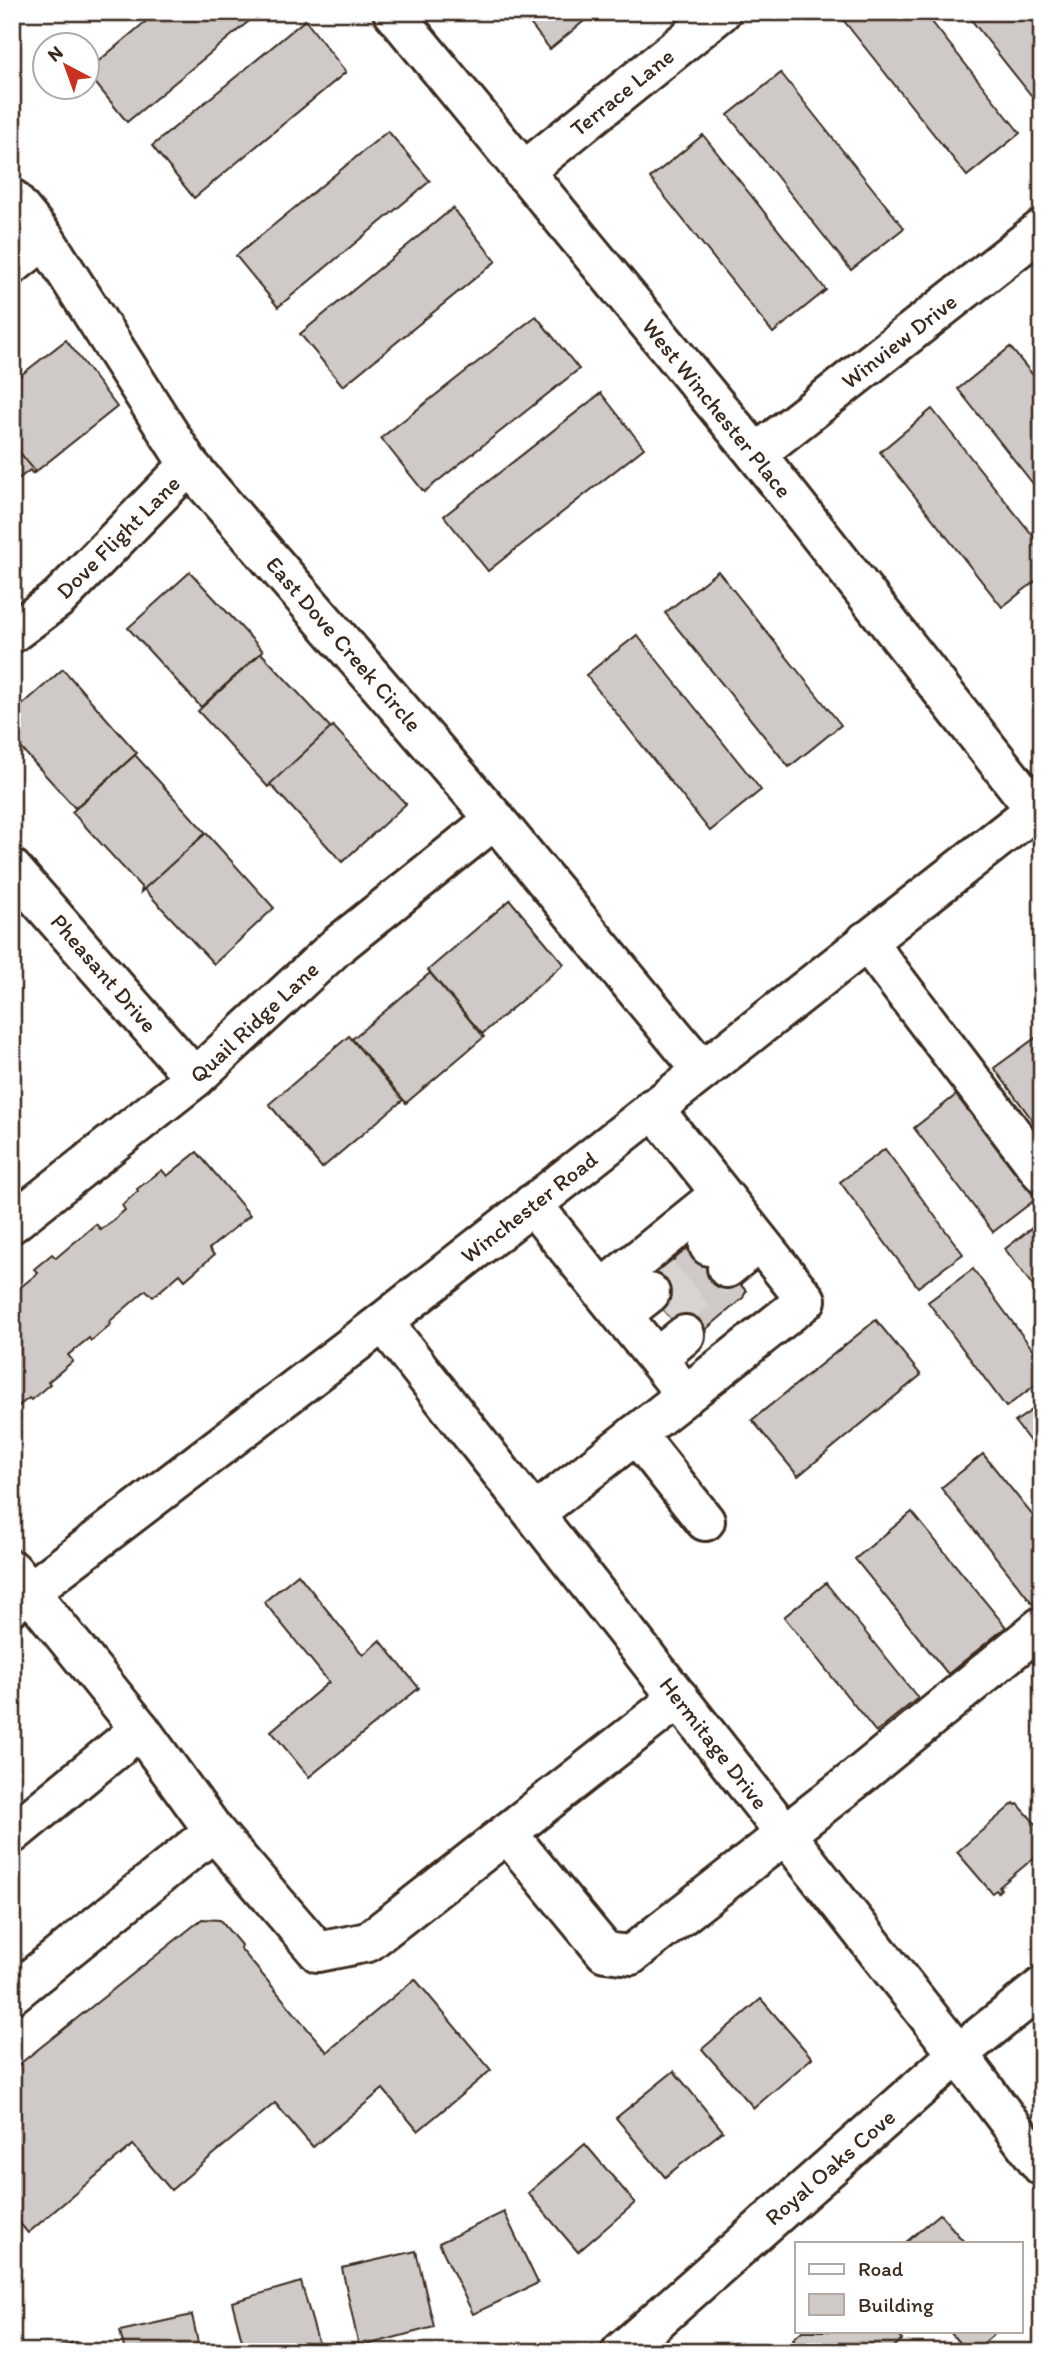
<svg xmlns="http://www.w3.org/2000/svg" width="1054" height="2364" font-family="Itim,sans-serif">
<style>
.building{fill:#cfcac7;stroke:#3b2a1e;stroke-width:2}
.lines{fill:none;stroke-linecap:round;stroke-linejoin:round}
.minor-tunnel{stroke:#d8d4d2;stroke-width:38;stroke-dasharray:38 19;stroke-linecap:butt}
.minor-casing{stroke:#3b2a1e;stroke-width:44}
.major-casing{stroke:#3b2a1e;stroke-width:44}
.minor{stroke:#fff;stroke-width:38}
.major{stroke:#fff;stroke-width:38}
.labels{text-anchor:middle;stroke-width:6;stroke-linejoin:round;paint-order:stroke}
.street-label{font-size:23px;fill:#3b2a1e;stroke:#fff}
</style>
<rect width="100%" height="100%" fill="#fff"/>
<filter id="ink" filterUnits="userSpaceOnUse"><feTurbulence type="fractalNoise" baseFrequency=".0143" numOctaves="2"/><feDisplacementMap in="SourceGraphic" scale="14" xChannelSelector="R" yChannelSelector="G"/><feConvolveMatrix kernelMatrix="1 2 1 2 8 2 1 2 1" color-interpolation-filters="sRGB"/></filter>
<g filter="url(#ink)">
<g class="building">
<path d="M157 12H260L127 122 88 74V70Z"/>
<path d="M521 12H595L550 49Z"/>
<path d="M855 12H924L1020 133 967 176 844 21Z"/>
<path d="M965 12H1042V109Z"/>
<path d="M305 20 346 72 194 198 152 146Z"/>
<path d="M781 73 904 228 851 270 728 115Z"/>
<path d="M388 131 430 181 278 307 236 256Z"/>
<path d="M703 135 826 290 773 333 650 178Z"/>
<path d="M453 208 496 261 343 386 300 334Z"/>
<path d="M536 316 579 369 424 492 381 438Z"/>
<path d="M66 340 117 407 34 473 12 443V382Z"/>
<path d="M1010 347 1042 386V495L958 389Z"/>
<path d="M601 393 644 448 488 571 444 516Z"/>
<path d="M932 409 1042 547V576L1002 607 880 452Z"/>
<path d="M12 443 35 471 32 473 30 470 12 484Z"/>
<path d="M718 571 841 725 789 767 665 613Z"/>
<path d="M190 572 263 651 201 707 128 628Z"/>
<path d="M637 635 761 790 710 831 586 675Z"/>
<path d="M261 653 331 728 268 787 198 711Z"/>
<path d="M63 669 137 753 75 808 12 738V714Z"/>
<path d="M333 726 406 804 342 862 270 784Z"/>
<path d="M135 755 206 833 141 892 142 888 72 812Z"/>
<path d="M206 833 274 908 214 964 144 889Z"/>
<path d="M510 900 564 964 482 1034 428 970Z"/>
<path d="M430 973 484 1037 406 1103 352 1039Z"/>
<path d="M1042 1033V1133L994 1068Z"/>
<path d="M349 1036 403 1100 322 1168 269 1104Z"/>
<path d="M956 1095 1036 1199 993 1232 914 1128Z"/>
<path d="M885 1149 963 1254 918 1287 840 1182Z"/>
<path d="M197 1152 250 1215 209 1249 214 1255 185 1280 180 1274 153 1297 146 1290 109 1322 111 1324 91 1341 89 1338 68 1355 73 1361 48 1382 50 1384 31 1400 29 1398 12 1411V1303L17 1299 12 1294 38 1273 34 1269 52 1254 56 1258 96 1224 101 1230 125 1210 122 1205 138 1191 137 1189 162 1170 167 1176Z"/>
<path d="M1042 1220V1298L1005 1249Z"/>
<path d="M701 1237 746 1291 743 1298 691 1342 643 1285Z"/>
<path d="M973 1269 1042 1362V1380L1006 1407 928 1302Z"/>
<path d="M876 1320 921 1375 798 1476 752 1420Z"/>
<path d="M1042 1403V1457L1015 1422Z"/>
<path d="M983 1454 1042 1527V1597L1033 1604 941 1488Z"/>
<path d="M912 1512 1006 1627 948 1674 855 1559Z"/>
<path d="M298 1574 363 1655 380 1640 419 1688 309 1777 271 1731 329 1682 264 1602Z"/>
<path d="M826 1583 918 1698 876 1732 784 1617Z"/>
<path d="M1014 1803 1016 1805 1018 1804 1042 1831V1851L999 1887 1001 1889 998 1892 996 1890 992 1893 957 1852Z"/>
<path d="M202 1919 220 1920 241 1945 240 1948 327 2052 415 1979 491 2070 418 2131 383 2089 313 2147 275 2103 171 2190 133 2145 28 2233 12 2214V2070Z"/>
<path d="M761 1999 812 2058 754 2108 702 2049Z"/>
<path d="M674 2071 723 2131 665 2177 616 2118Z"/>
<path d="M585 2144 635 2203 578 2252 528 2193Z"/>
<path d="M504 2212 538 2283 473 2314 439 2243Z"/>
<path d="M940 2214 965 2243H905Z"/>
<path d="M416 2251 434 2327 359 2347 342 2268Z"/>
<path d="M301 2282 321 2352H245L232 2302Z"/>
<path d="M192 2315 200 2352H125L120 2331Z"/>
<path d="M802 2331H894L902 2340 888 2352H805L793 2339Z"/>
<path d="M949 2331H998L973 2352H967Z"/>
<path d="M76 2342 79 2352H42Z"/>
</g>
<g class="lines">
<g class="minor-tunnel">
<path d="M650 1293 709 1246"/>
<path d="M668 1315 727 1268"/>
</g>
<defs>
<g id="minor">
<path d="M393 12 756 454 1035 809"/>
<path d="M523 172 721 12"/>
<path d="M12 199 45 239 189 465 495 819 702 1070"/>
<path d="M12 265 45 239"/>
<path d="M756 454 1042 229"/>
<path d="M12 633 59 598 189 465"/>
<path d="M12 869 195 1078"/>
<path d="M866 941 1042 1173"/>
<path d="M532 1204 686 1395 806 1300 653 1108"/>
<path d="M12 1223 195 1078 337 946 495 819"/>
<path d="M709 1246 741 1220"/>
<path d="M727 1268 759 1242"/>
<path d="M601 1290 720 1194"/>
<path d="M622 1315 650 1293"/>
<path d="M383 1322 958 2054 1042 2166"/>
<path d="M657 1358 685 1335"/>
<path d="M636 1434 705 1521"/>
<path d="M534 1514 686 1395"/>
<path d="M12 1570 140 1729 214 1831 318 1952 368 1942 679 1698"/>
<path d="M507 1833 605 1952 631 1955 853 1781 1042 1626"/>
<path d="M12 1834 140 1729"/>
<path d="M12 1994 214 1831"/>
<path d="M621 2352 958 2054 1042 1987"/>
</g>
<path id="major" d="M12 1605 383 1322 1042 804"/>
</defs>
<use href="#minor" class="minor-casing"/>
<use href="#major" class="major-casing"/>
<use href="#minor" class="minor"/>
<use href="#major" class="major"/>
</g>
</g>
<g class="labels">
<g class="street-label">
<text transform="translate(622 92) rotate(-39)" y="8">Terrace Lane</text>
<text transform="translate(899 341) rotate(-38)" y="8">Winview Drive</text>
<text transform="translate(717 408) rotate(51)" y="8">West Winchester Place</text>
<text transform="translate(118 537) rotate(-45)" y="8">Dove Flight Lane</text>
<text transform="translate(344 644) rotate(49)" y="8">East Dove Creek Circle</text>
<text transform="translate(104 973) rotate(49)" y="8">Pheasant Drive</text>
<text transform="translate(254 1022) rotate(-43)" y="8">Quail Ridge Lane</text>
<text transform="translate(529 1207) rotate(-38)" y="8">Winchester Road</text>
<text transform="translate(714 1743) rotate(52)" y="8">Hermitage Drive</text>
<text transform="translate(830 2167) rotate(-41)" y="8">Royal Oaks Cove</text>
</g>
</g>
<rect width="1054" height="2364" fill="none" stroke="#fff" stroke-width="42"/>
<rect x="21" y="21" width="1012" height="2322" fill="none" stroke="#3b2a1e" stroke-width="2.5" filter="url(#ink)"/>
<rect x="795" y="2242" width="228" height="91" fill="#ffffff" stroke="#b1aaa5" stroke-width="2"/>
<rect x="809" y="2264" width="35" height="10" fill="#ffffff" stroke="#b1aaa5" stroke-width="2"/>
<text x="858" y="2276" font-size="21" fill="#3b2a1e">Road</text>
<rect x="809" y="2294" width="35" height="21" fill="#cfcac7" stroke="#b1aaa5" stroke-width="2"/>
<text x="858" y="2312" font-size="21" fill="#3b2a1e">Building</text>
<g transform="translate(66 66) rotate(319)"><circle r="33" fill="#ffffff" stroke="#b1aaa5" stroke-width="2"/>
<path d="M0-5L12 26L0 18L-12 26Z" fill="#c8321e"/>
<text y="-10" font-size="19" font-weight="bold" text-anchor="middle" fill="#3b2a1e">N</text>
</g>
</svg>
